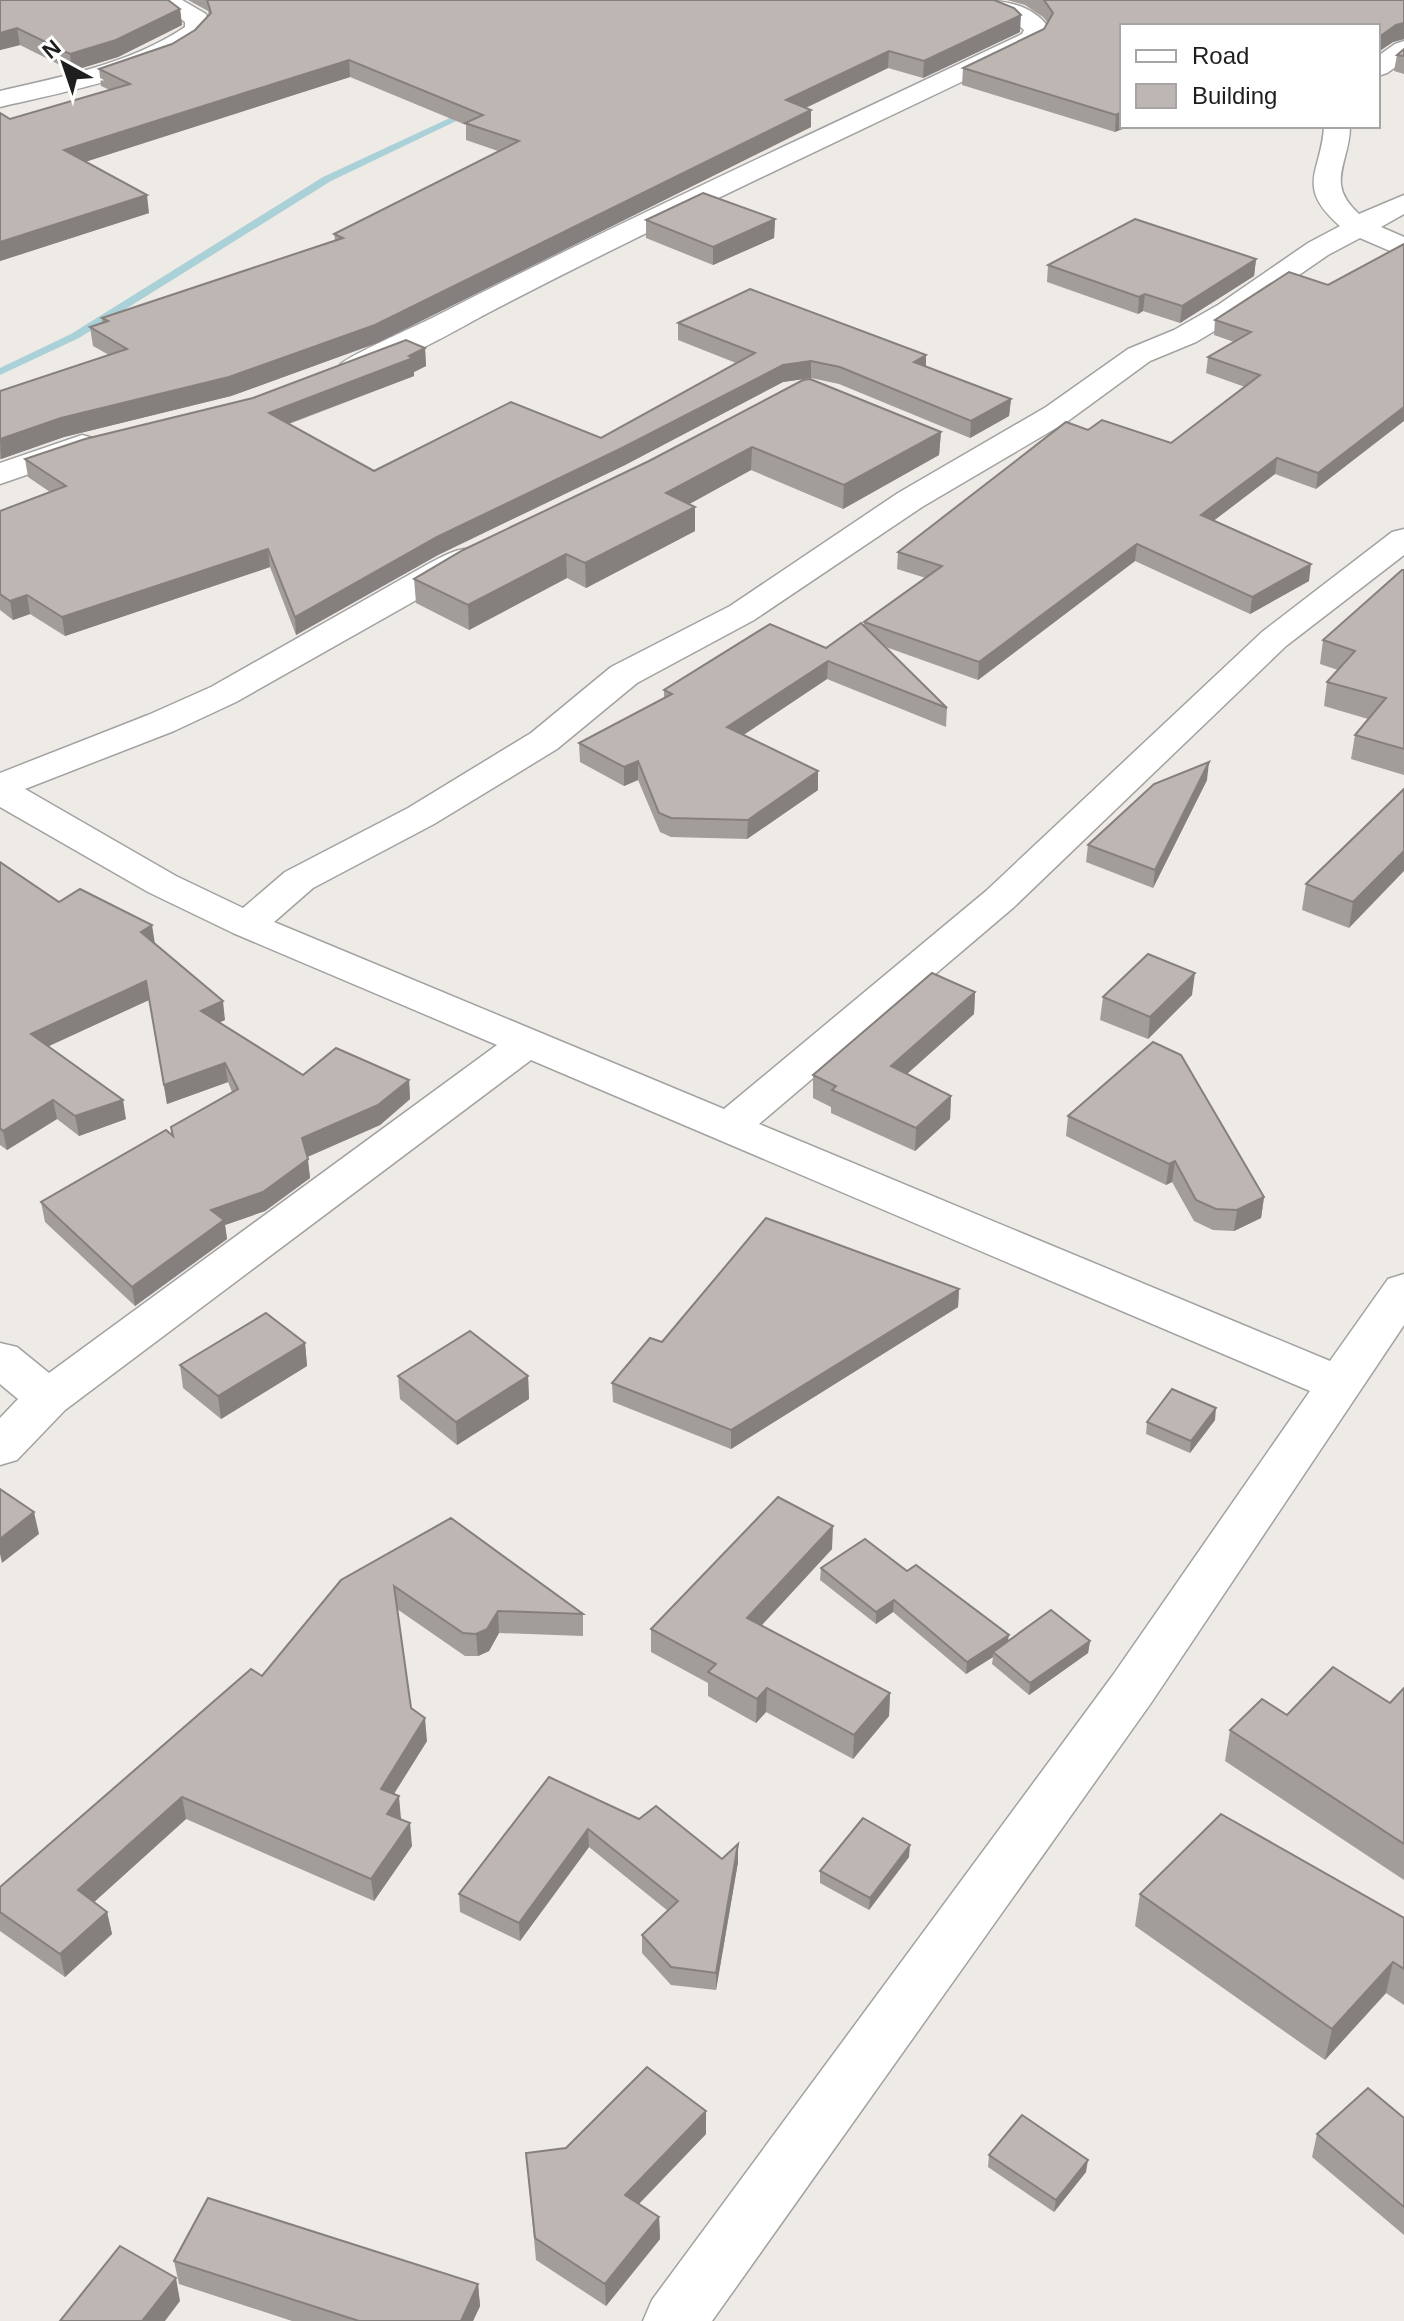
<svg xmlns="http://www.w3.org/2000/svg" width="1404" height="2321" font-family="Helvetica,sans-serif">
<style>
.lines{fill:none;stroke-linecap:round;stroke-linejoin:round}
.stream{fill:#aad0d8;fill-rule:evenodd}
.street-casing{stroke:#a2a2a2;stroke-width:3}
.street{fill:#fff;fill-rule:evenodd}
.wall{fill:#a39d99}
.shaded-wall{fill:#857f7d}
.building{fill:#beb6b2;stroke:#857f7d;stroke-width:2}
</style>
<rect width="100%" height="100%" fill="#eeeae5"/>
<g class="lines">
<path class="stream" d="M467 110 475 112 331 181 79 338 0 375V368L71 334 323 177Z"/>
<defs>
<g id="street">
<path d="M152 0H182L206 14 210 30C182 71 49 95 0 107V91C64 76 130 64 185 27V22Z"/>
<path d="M970 0C999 0 1031 2 1049 28L1042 43C857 133 670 218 488 313 457 329 376 379 344 371L340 365C345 357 421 324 436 316 629 217 827 127 1022 34L1024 30 1015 22 973 5Z"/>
<path d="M1404 41V61L1387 73 1378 76V56L1395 44Z"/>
<path d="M1324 126H1350C1350 163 1324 183 1359 214L1404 195V214L1381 227 1404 237V257L1360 238 1328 255 1238 317 1196 342 1150 361 1068 421 922 507 754 620 637 683 557 749 434 824 313 888 274 922 724 1109 986 891 1262 632 1392 532 1404 529V555L1286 646 1014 907 759 1124 1330 1361 1388 1279 1404 1274V1325L1151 1703 712 2321H643L652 2300 1113 1675 1310 1391 531 1060 65 1410 17 1460 0 1465V1418L18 1399 0 1384V1343L17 1347 49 1373 497 1045 233 933 148 892 0 807V773L148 715 211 687 428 564C446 555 460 545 480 550L485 557 480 564 236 702 174 731 25 789 176 876 243 908 285 872 408 808 531 733 611 667 730 606 898 493 1046 407 1128 349 1174 330 1218 305 1308 243 1340 226C1294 186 1322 172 1324 126Z"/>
<path d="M82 435 93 438 98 445 93 452 0 484V463Z"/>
</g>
</defs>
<use href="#street" class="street-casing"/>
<use href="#street" class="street"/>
</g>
<g class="wall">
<path d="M0 0 180 9 182 25 118 57 72 71 20 45 0 50Z"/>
<path d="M188 0H994L1020 32 923 78 888 68 806 108 811 110V127L377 343 231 396 64 437 1 459H0V391L109 355 93 346 90 327 102 323V318L335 240 334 234 498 151 466 140V125L350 77 85 162 149 213 0 261V113L10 119 110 90 101 86 99 69 172 44 195 30 209 16 208 11Z"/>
<path d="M1007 0H1404V39L1393 42 1378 52V26H1122V126L1115 132 962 85 963 68 1044 29 1048 23 1043 17 1025 5Z"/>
<path d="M1404 49V74L1394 71 1397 55Z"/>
<path d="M775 219 774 238 713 265 646 238V220Z"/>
<path d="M1404 244 1316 489 1275 474 1213 521 1309 581 1250 614 1135 561 978 680 883 646 947 708 946 727 827 679 743 735 818 771V790L747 839 671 837 660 832 638 780 624 786 580 762 579 743 664 699V690L826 648 864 627V622L926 578 897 569 898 552 1088 430 1171 443 1245 387 1206 373 1208 357 1234 342 1214 335 1215 320 1328 285Z"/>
<path d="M1256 259 1254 276 1180 323 1143 311 1138 314 1047 282 1048 265Z"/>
<path d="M678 323 926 355V367L1011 399 1009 416 970 438 839 384 811 378 783 382 625 465 438 555 296 635 270 567 65 636 30 614 13 620 0 610V511L50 492 28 477 25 459 253 398 425 348 426 366 414 372V376L289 424 374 471 601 438 736 363 678 340Z"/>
<path d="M810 379 941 432 939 455 843 509 751 470 689 504 695 507V531L586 588 567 578 469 630 416 603 414 579Z"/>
<path d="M1404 570V775L1351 759 1355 735 1368 719 1324 706 1327 682 1338 670 1320 664 1323 640Z"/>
<path d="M1207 780 1153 888 1086 862 1088 845Z"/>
<path d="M1404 789 1349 928 1302 910 1306 884Z"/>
<path d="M0 862 59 902 155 943 225 1020 219 1022 303 1075 409 1080 410 1099 380 1125 307 1157 310 1178 265 1211 225 1225 227 1239 135 1306 45 1222 41 1202 172 1135 232 1092 228 1082 167 1104 149 1000 48 1046 126 1119 79 1136 57 1119 7 1150 0 1145Z"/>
<path d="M975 992 974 1014 907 1074 951 1096 950 1119 915 1151 831 1113V1107L813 1098V1075Z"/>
<path d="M1192 995 1148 1039 1100 1020 1103 997Z"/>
<path d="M1068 1116 1264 1197 1261 1218 1234 1231 1213 1230 1194 1221 1172 1182 1166 1185 1066 1136Z"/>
<path d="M959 1289 958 1307 731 1449 613 1402 612 1383 662 1342Z"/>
<path d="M305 1343 307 1366 221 1419 183 1388 180 1365Z"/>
<path d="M398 1376H528L529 1399 457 1445 400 1399Z"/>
<path d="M1215 1420 1190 1453 1146 1434 1147 1422Z"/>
<path d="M451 1518 583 1614V1636L499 1633 489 1651 478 1656H465L397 1609 411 1708 427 1741 394 1794 401 1819 412 1846 374 1901 186 1819 94 1902 107 1912 112 1934 65 1977 0 1931V1887L262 1676Z"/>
<path d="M832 1549 762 1625 890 1693 889 1716 853 1759 766 1712 756 1723 708 1696V1683L651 1652V1629Z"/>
<path d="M821 1568 1008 1641H1090L1088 1653 1029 1695 992 1664 993 1657 966 1674 893 1612 876 1624 820 1580Z"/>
<path d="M1404 1688V1880L1225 1761 1230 1730 1287 1715 1390 1703Z"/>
<path d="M549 1777 722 1859 738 1844V1862L716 1990 671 1985 642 1953V1935L668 1911 589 1847 520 1941 460 1912 459 1894Z"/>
<path d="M909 1857 869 1910 820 1883V1871Z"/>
<path d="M1140 1894 1404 1918V2005L1386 1993 1325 2060 1135 1926Z"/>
<path d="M1404 2118V2235L1312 2157 1317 2134Z"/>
<path d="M706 2134 639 2204 659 2217 660 2239 606 2306 536 2260 526 2153Z"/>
<path d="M989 2155 1086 2172 1054 2212 988 2167Z"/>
<path d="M174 2261 478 2284 480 2306 473 2321H292L179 2284Z"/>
</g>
<g class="shaded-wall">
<path d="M180 9 182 25 118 57 72 71 70 54Z"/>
<path d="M1021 15 1020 32 923 78 924 61Z"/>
<path d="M1404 23V39L1393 42 1378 52 1379 37 1396 25Z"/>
<path d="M17 28 20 45 0 50V33Z"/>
<path d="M889 51 888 68 786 117V100Z"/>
<path d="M349 60 350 77 66 168 64 150Z"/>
<path d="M811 110V127L377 343 231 396 64 437 1 459 0 439Z"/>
<path d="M1122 112V126H1130L1115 132 1116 115Z"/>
<path d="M147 195 149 213 0 261V242Z"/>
<path d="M775 219 774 238 713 265V247Z"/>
<path d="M1256 259 1254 276 1180 323 1182 306Z"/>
<path d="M1145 294 1143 311 1138 314 1139 297Z"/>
<path d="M425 348 426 366 414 372V376L271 430 269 413Z"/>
<path d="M926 355V372L914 362Z"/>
<path d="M811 361V378L783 382 625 465 438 555 296 635 295 617 437 537 783 365Z"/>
<path d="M1011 399 1009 416 970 438 971 421Z"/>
<path d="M1404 407V421L1316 489 1318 473Z"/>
<path d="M941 432 939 455 843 509 844 485Z"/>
<path d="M752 447 751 470 666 517V493Z"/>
<path d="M1277 458 1275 474 1199 532 1201 515Z"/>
<path d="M695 507V531L586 588 585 563Z"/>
<path d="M1137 544 1135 561 978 680 979 662Z"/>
<path d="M268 549 270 567 65 636 62 617Z"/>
<path d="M566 554 567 578 469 630 468 605Z"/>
<path d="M1311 564 1309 581 1250 614 1252 597Z"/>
<path d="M27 595 30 614 13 620 10 601Z"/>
<path d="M828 661 827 679 727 746V727Z"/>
<path d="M638 761V780L624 786V767Z"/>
<path d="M1209 762 1207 780 1153 888 1155 870Z"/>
<path d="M818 771V790L747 839 748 820Z"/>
<path d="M1404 851V871L1349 928 1353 902Z"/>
<path d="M152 925 155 944 141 932Z"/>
<path d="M1195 973 1192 995 1148 1039 1150 1017Z"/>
<path d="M146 981 149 1000 34 1053 31 1034Z"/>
<path d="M975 992 974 1014 890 1089 891 1066Z"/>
<path d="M223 1001 225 1020 203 1030 201 1011Z"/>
<path d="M225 1063 228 1082 167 1104 164 1085Z"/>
<path d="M409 1080 410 1099 380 1125 305 1158 302 1138Z"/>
<path d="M951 1096 950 1119 915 1151 916 1128Z"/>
<path d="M53 1100 57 1119 7 1150 3 1131Z"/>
<path d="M123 1100 126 1119 79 1136 75 1116Z"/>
<path d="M308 1159 310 1178 265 1211 225 1225 227 1239 135 1306 132 1287 211 1210Z"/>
<path d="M1175 1161 1172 1182 1166 1185 1169 1164Z"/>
<path d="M1264 1197 1261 1218 1234 1231 1237 1210Z"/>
<path d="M959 1289 958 1307 731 1449V1430Z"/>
<path d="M305 1343 307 1366 221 1419 218 1396Z"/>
<path d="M528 1376 529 1399 457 1445 456 1422Z"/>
<path d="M1216 1408 1215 1420 1190 1453 1191 1441Z"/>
<path d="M34 1512 39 1534 2 1563 0 1554V1539Z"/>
<path d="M833 1526 832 1549 747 1641V1618Z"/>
<path d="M894 1600 893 1612 876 1624V1612Z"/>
<path d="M498 1611 499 1633 489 1651 478 1656 476 1634Z"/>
<path d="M1009 1635 1007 1647 993 1652V1657L966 1674 967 1662Z"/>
<path d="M1090 1641 1088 1653 1029 1695 1030 1683Z"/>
<path d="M767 1688 766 1712 756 1723 757 1699Z"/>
<path d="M890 1693 889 1716 853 1759 854 1735Z"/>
<path d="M425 1718 427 1741 383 1811 381 1789Z"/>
<path d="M399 1796 401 1819 389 1836 387 1814Z"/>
<path d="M182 1797 186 1819 82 1913 78 1890Z"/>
<path d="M410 1823 412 1846 374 1901 371 1879Z"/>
<path d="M588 1829 589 1847 520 1941 519 1923Z"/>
<path d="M738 1844V1862L716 1990V1973Z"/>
<path d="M910 1845 909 1857 869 1910 870 1898Z"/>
<path d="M107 1912 112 1934 65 1977 60 1954Z"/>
<path d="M1393 1962 1386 1993 1325 2060 1332 2029Z"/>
<path d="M706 2111V2134L626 2217 625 2195Z"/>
<path d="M1088 2160 1086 2172 1054 2212 1056 2200Z"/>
<path d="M659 2217 660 2239 606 2306 605 2284Z"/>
<path d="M176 2278 180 2301 165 2321H142Z"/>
<path d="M478 2284 480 2306 473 2321H461Z"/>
</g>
<g class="building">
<path d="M0 0H168L180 9 116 40 70 54 17 28 0 33Z"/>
<path d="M207 0H994L1014 8 1021 15 924 61 889 51 786 100 811 110 375 325 229 377 61 418 0 439V391L127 349 90 327 108 321 102 318 343 238 334 234 519 141 465 123 483 115 349 60 64 150 147 195 0 242V113L10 119 130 84 99 69 172 44 195 30 211 13Z"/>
<path d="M1044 0H1404V23L1396 25 1379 37 1378 43V26H1122V112L1116 115 963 68 1044 29 1053 13Z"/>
<path d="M1404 49V56L1397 55Z"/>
<path d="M703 193 775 219 713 247 646 220Z"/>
<path d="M1135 219 1256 259 1182 306 1145 294 1139 297 1048 265Z"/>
<path d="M1404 244V407L1318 473 1277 458 1201 515 1311 564 1252 597 1137 544 979 662 864 622 942 566 898 552 1066 422 1088 430 1102 420 1171 443 1260 375 1208 357 1251 332 1215 320 1289 272 1328 285Z"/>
<path d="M750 289 926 355 914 362 1011 399 971 421 840 367 811 361 783 365 624 447 437 537 295 617 268 549 62 617 27 595 10 601 0 594V511L66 486 25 459 85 439 253 398 406 340 425 348 409 356 413 358 269 413 374 471 511 402 601 438 755 353 678 323Z"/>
<path d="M810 379 941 432 844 485 752 447 666 493 695 507 585 563 566 554 468 605 414 579 463 550 649 461 803 380Z"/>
<path d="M1402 570H1404V749L1355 735 1386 698 1327 682 1355 651 1323 640Z"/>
<path d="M861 623 947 708 828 661 727 727 818 771 748 820 671 818 659 813 638 761 624 767 579 743 672 694 664 690 770 624 826 648Z"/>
<path d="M1209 762 1155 870 1088 845 1154 784Z"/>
<path d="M1404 789V851L1353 902 1306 884Z"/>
<path d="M0 862 59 902 80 889 152 925 141 932 223 1001 201 1011 303 1075 336 1048 409 1080 378 1105 302 1138 308 1159 263 1192 211 1210 224 1220 132 1287 41 1202 166 1130 173 1136 171 1127 238 1089 225 1063 164 1085 146 981 31 1034 123 1100 75 1116 53 1100 3 1131 0 1128Z"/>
<path d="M1148 954 1195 973 1150 1017 1103 997Z"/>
<path d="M932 973 975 992 891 1066 951 1096 916 1128 832 1090 836 1086 813 1075Z"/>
<path d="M1153 1042 1181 1055 1264 1197 1237 1210 1216 1209 1196 1200 1175 1161 1169 1164 1068 1116Z"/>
<path d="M766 1218 959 1289 731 1430 612 1383 650 1338 662 1342Z"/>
<path d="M266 1313 305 1343 218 1396 180 1365Z"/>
<path d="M470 1331 528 1376 456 1422 398 1376Z"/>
<path d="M1172 1389 1216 1408 1191 1441 1147 1422Z"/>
<path d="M0 1489 34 1512 0 1539Z"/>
<path d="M778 1497 833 1526 747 1618 890 1693 854 1735 767 1688 757 1699 708 1672 716 1664 651 1629Z"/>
<path d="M451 1518 583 1614 498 1611 487 1629 476 1634 463 1633 394 1586 411 1708 425 1718 381 1789 399 1796 387 1814 410 1823 371 1879 182 1797 78 1890 107 1912 60 1954 0 1912V1887L251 1669 262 1676 341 1580Z"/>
<path d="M865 1539 907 1571 916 1565 1009 1635 967 1662 894 1600 876 1612 821 1568Z"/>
<path d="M1051 1610 1090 1641 1030 1683 993 1652Z"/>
<path d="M1333 1667 1390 1703 1404 1688V1844L1230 1730 1262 1699 1287 1715Z"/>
<path d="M549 1777 639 1819 656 1806 722 1859 738 1844 716 1973 671 1967 642 1935 678 1901 588 1829 519 1923 459 1894Z"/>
<path d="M1221 1814 1404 1918V1969L1393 1962 1332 2029 1140 1894Z"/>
<path d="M863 1818 910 1845 870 1898 820 1871Z"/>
<path d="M647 2067 706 2111 625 2195 659 2217 605 2284 535 2238 526 2153 566 2148Z"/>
<path d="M1368 2088 1404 2118V2207L1317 2134Z"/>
<path d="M1022 2115 1088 2160 1056 2200 989 2155Z"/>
<path d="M208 2198 478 2284 461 2321H359L174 2261Z"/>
<path d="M120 2246 176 2278 142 2321H60Z"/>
</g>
<rect x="1120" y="24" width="260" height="104" fill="#ffffff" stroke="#a5a5a5" stroke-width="2"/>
<rect x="1136" y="50" width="40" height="12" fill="#ffffff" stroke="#a5a5a5" stroke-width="2"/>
<text x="1192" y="64" font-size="24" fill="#1e1e1e">Road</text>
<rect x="1136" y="84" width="40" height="24" fill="#beb6b2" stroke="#a5a5a5" stroke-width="2"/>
<text x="1192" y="104" font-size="24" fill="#1e1e1e">Building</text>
<g transform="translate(64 64) rotate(320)" stroke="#ffffff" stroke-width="6" paint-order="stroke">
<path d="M0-6L14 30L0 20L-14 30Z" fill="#1e1e1e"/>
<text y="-12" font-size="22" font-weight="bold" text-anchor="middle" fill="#1e1e1e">N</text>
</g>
</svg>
